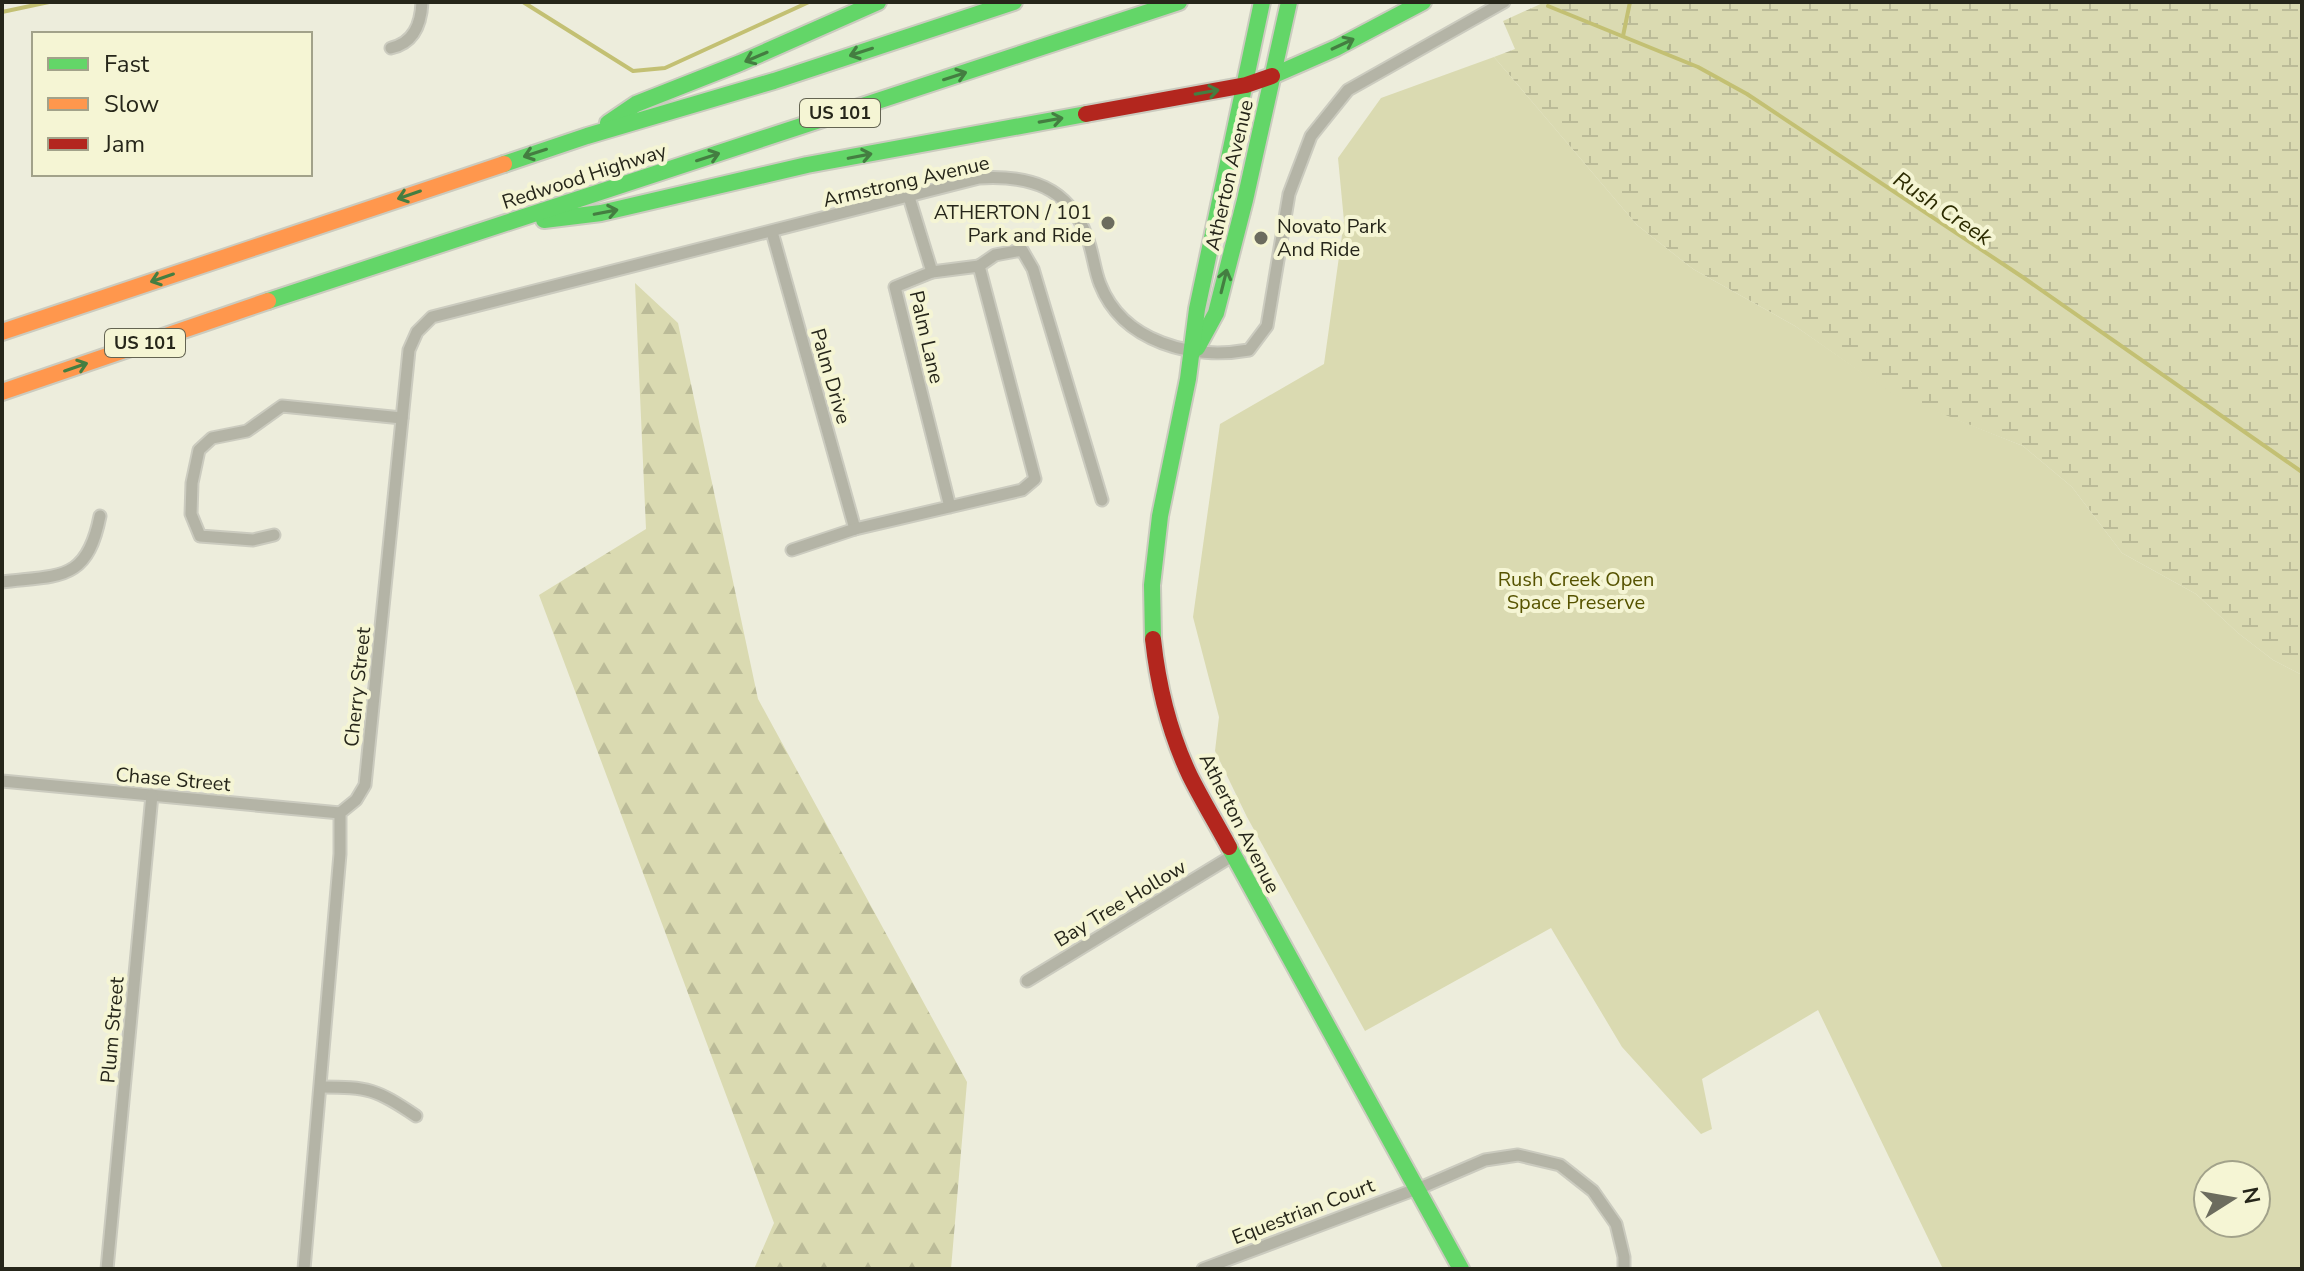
<svg xmlns="http://www.w3.org/2000/svg" width="2304" height="1271" font-family="'Nunito Sans',sans-serif">
<style>
.forest{fill:url(#forest-firs)}
.wetland{fill:url(#wetland-marsh)}
.green{fill:#dadab1;fill-rule:evenodd}
.lines{fill:none;stroke-linecap:round;stroke-linejoin:round}
.stream{stroke:#c3c073;stroke-width:4}
.street-casing{stroke:#cbcbbf;stroke-width:15}
.fast-casing{stroke:#cbcbbf;stroke-width:20}
.slow-casing{stroke:#cbcbbf;stroke-width:20}
.jam-casing{stroke:#cbcbbf;stroke-width:20}
.street{stroke:#b4b4a6;stroke-width:11}
.fast{stroke:#63d668;stroke-width:16}
.slow{stroke:#ff974d;stroke-width:16}
.jam{stroke:#b3261e;stroke-width:16}
.oneway{stroke:#447e41}
.poi-dot{fill:#6c6c5e;stroke:#f5f5d4;stroke-width:3}
.labels{text-anchor:middle;stroke-width:8;stroke-linejoin:round;paint-order:stroke}
.shield{fill:#f5f5d4;stroke:#646452;stroke-width:2}
.shield-label{font-size:18px;font-weight:bold;fill:#26261a}
.street-label{font-size:20px;fill:#26261a;stroke:#f5f5d4}
.poi-label{font-size:20px;fill:#26261a;stroke:#f5f5d4;text-anchor:end}
.park-label{font-size:20px;fill:#565300;stroke:#f5f5d4}
.water-label{font-size:22px;font-style:italic;fill:#2c2b00;stroke:#f5f5d4}
</style>
<defs>
<pattern id="forest-firs" width="22" height="20" patternUnits="userSpaceOnUse" patternTransform="scale(2)"><rect width="22" height="20" fill="#dadab1"/><path d="M5 1l3.5 6h-7zM16 11l3.5 6h-7z" fill="#bbbb98"/></pattern>
<pattern id="wetland-marsh" width="20" height="14" patternUnits="userSpaceOnUse" patternTransform="scale(2)"><rect width="20" height="14" fill="#dadab1"/><path d="M1 5h8M5 5V1M11 12h8M15 12V8" fill="none" stroke="#bbbb98"/></pattern>
</defs>
<rect width="100%" height="100%" fill="#ededdc"/>
<path class="forest" d="M635 283 678 323 758 699 967 1082 951 1269H754L774 1223 539 595 646 529Z"/>
<path class="wetland" d="M1545 2H2302V675L2273 660 2238 633 2196 594 2122 553 2072 487 2023 446 1893 395 1795 326 1693 269 1637 225 1494 57 1515 49 1503 21Z"/>
<path class="green" d="M1494 57 1637 225 1693 269 1795 326 1893 394 2023 446 2072 487 2122 553 2196 594 2238 633 2273 660 2302 675V1269H1943L1818 1010 1702 1079 1712 1129 1701 1134 1622 1047 1551 928 1365 1031 1247 817 1215 751 1219 717 1193 617 1220 424 1324 364 1344 221 1338 158 1381 98ZM2208 1175H2256V1223H2208Z"/>
<g class="lines">
<g class="stream">
<path d="M523 2 633 71 665 68 809 2"/>
<path d="M1548 6 1698 67 1747 94 2024 278 2302 472"/>
<path d="M2 12 49 2"/>
<path d="M1623 36 1630 2"/>
</g>
<defs>
<g id="street">
<path d="M391 48C414 43 421 24 422 2"/>
<path d="M909 197 932 272"/>
<path d="M772 232 855 529"/>
<path d="M979 266 995 255 1022 250 1033 269 1102 500"/>
<path d="M274 535 253 540 200 536 191 514 192 483 199 450 212 438 247 431 282 406 402 418"/>
<path d="M792 550 855 529 1022 490 1035 479 979 266 932 272 895 287 950 507"/>
<path d="M2 582C60 575 87 582 100 516"/>
<path d="M2 781 340 813"/>
<path d="M1027 981 1232 856"/>
<path d="M321 1087C369 1087 376 1089 416 1116"/>
<path d="M107 1269 152 795"/>
<path d="M304 1269 340 854V813L356 800 365 785 409 350 417 332 432 317 979 178C1029 175 1068 186 1087 237 1093 252 1094 269 1100 284 1123 343 1193 360 1249 350L1267 326 1289 194 1311 136 1348 90 1504 2"/>
<path d="M1203 1269 1427 1185 1485 1160 1518 1155 1560 1165 1593 1191 1616 1224 1624 1257V1269"/>
</g>
<g id="fast">
<path d="M1272 76 1336 48 1423 2"/>
<path d="M608 123 636 104 740 63 878 2"/>
<path d="M504 164 587 136 774 81 1014 2"/>
<path d="M544 220 601 213 807 165 1086 114"/>
<path d="M268 301 1179 2"/>
<path d="M1197 348 1216 313 1245 200 1289 2"/>
<path d="M1153 639 1152 585 1160 516 1188 379 1197 309 1262 2"/>
<path d="M1229 847 1461 1269"/>
</g>
<g id="slow">
<path d="M2 332 504 164"/>
<path d="M2 392 268 301"/>
</g>
<g id="jam">
<path d="M1086 114 1246 85 1272 76"/>
<path d="M1153 639C1158 685 1170 734 1190 776 1202 800 1216 823 1229 847"/>
</g>
</defs>
<use href="#street" class="street-casing"/>
<use href="#fast" class="fast-casing"/>
<use href="#slow" class="slow-casing"/>
<use href="#jam" class="jam-casing"/>
<use href="#street" class="street"/>
<use href="#fast" class="fast"/>
<use href="#slow" class="slow"/>
<use href="#jam" class="jam"/>
</g>
<defs><path id="oneway-shaft" d="M-6 0H5M1.5-3L5.5 0L1.5 3" fill="none" stroke-width="1.6" stroke-linecap="round" stroke-linejoin="round" transform="scale(2)"/></defs>
<g class="oneway">
<use href="#oneway-shaft" transform="translate(1343 44) rotate(-25)"/>
<use href="#oneway-shaft" transform="translate(861 52) rotate(162)"/>
<use href="#oneway-shaft" transform="translate(756 57) rotate(157)"/>
<use href="#oneway-shaft" transform="translate(955 76) rotate(-18)"/>
<use href="#oneway-shaft" transform="translate(1207 92) rotate(-10)"/>
<use href="#oneway-shaft" transform="translate(1051 120) rotate(-10)"/>
<use href="#oneway-shaft" transform="translate(535 153) rotate(162)"/>
<use href="#oneway-shaft" transform="translate(860 156) rotate(-11)"/>
<use href="#oneway-shaft" transform="translate(708 157) rotate(-18)"/>
<use href="#oneway-shaft" transform="translate(409 195) rotate(161)"/>
<use href="#oneway-shaft" transform="translate(606 212) rotate(-11)"/>
<use href="#oneway-shaft" transform="translate(162 278) rotate(161)"/>
<use href="#oneway-shaft" transform="translate(1224 281) rotate(-76)"/>
<use href="#oneway-shaft" transform="translate(76 367) rotate(-19)"/>
</g>
<g class="poi-dot">
<circle cx="1108" cy="223" r="8"/>
<circle cx="1261" cy="238" r="8"/>
</g>
<g class="labels">
<g class="shield">
<rect x="800" y="99" width="80" height="28" rx="6"/>
<rect x="105" y="329" width="80" height="28" rx="6"/>
</g>
<g class="shield-label">
<text x="840" y="119">US 101</text>
<text x="145" y="349">US 101</text>
</g>
<g class="street-label">
<text transform="translate(1229 175) rotate(-77)" y="7">Atherton Avenue</text>
<text transform="translate(584 176) rotate(-18)" y="7">Redwood Highway</text>
<text transform="translate(906 181) rotate(-13)" y="7">Armstrong Avenue</text>
<text transform="translate(927 337) rotate(77)" y="7">Palm Lane</text>
<text transform="translate(831 376) rotate(74)" y="7">Palm Drive</text>
<text transform="translate(357 687) rotate(-84)" y="7">Cherry Street</text>
<text transform="translate(173 779) rotate(5)" y="7">Chase Street</text>
<text transform="translate(1240 823) rotate(63)" y="7">Atherton Avenue</text>
<text transform="translate(1120 903) rotate(-31)" y="7">Bay Tree Hollow</text>
<text transform="translate(112 1030) rotate(-85)" y="7">Plum Street</text>
<text transform="translate(1303 1211) rotate(-21)" y="7">Equestrian Court</text>
</g>
<g class="poi-label">
<text x="1092" y="219">ATHERTON / 101<tspan x="1092" dy="23">Park and Ride</tspan></text>
<text x="1277" y="233" text-anchor="start">Novato Park<tspan x="1277" dy="23">And Ride</tspan></text>
</g>
<g class="park-label">
<text x="1576" y="586">Rush Creek Open<tspan x="1576" dy="23">Space Preserve</tspan></text>
</g>
<g class="water-label">
<text transform="translate(1943 208) rotate(34)" y="8">Rush Creek</text>
</g>
</g>
<rect width="2304" height="1271" fill="none" stroke="#26261a" stroke-width="8"/>
<rect x="32" y="32" width="280" height="144" fill="#f5f5d4" stroke="#a2a28a" stroke-width="2"/>
<rect x="48" y="58" width="40" height="12" fill="#63d668" stroke="#a2a28a" stroke-width="2"/>
<text x="104" y="72" font-size="24" fill="#26261a">Fast</text>
<rect x="48" y="98" width="40" height="12" fill="#ff974d" stroke="#a2a28a" stroke-width="2"/>
<text x="104" y="112" font-size="24" fill="#26261a">Slow</text>
<rect x="48" y="138" width="40" height="12" fill="#b3261e" stroke="#a2a28a" stroke-width="2"/>
<text x="104" y="152" font-size="24" fill="#26261a">Jam</text>
<g transform="translate(2232 1199) rotate(79)"><circle r="38" fill="#f5f5d4" stroke="#a2a28a" stroke-width="2"/>
<path d="M0-6L14 30L0 20L-14 30Z" fill="#6c6c5e"/>
<text y="-12" font-size="22" font-weight="bold" text-anchor="middle" fill="#26261a">N</text>
</g>
</svg>
